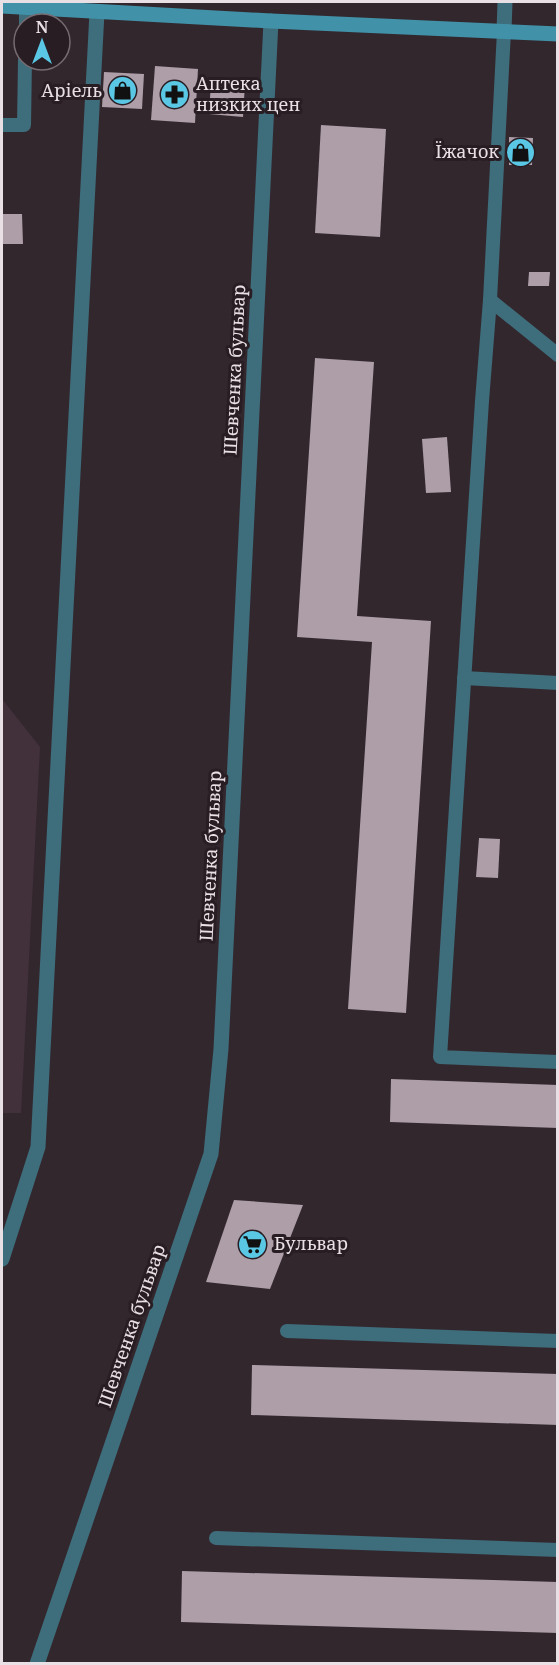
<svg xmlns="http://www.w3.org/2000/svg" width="559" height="1665" font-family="'Noto Serif',serif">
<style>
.built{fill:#42313b}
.building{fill:#ad9ea7}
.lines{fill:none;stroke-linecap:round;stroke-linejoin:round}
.lane{stroke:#3e6d7b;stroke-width:14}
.street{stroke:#3e6d7b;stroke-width:15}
.secondary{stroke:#4192a8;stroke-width:15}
.labels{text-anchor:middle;stroke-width:6;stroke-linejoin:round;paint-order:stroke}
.poi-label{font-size:18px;fill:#e8e0e4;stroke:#291d24;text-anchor:start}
.street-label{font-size:18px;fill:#e8e0e4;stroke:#291d24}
</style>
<rect width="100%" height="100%" fill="#33272e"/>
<path class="built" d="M2 699 40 747 21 1113H2Z"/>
<g class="building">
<path d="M155 66 198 69 195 123 151 120Z"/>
<path d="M104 72 144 74 142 109 102 107Z"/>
<path d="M211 82 245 84 243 117 209 114Z"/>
<path d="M321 125 386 129 380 237 315 233Z"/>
<path d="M509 137 533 138 532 165H509Z"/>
<path d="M2 214H22L23 244H2Z"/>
<path d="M529 272H550L549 286H528Z"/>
<path d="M315 358 374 362 357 616 431 621 406 1013 348 1009 372 642 297 637Z"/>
<path d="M447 437 451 492 426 493 422 439Z"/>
<path d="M479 838 500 839 498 878 476 877Z"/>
<path d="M391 1079 558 1085V1128L390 1122Z"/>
<path d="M234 1200 303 1205 270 1289 206 1282Z"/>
<path d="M252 1365 558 1374V1425L251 1415Z"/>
<path d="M182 1571 558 1582V1633L181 1622Z"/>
</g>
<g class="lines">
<g class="lane">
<path d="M26 24V8"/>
<path d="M504 31 490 300 482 401 440 1057 558 1062"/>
<path d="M2 125H24L25 60"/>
<path d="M490 300 558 355"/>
<path d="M464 678 558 683"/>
<path d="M287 1331 558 1341"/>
<path d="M216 1538 558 1550"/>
</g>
<g class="street">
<path d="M504 31 505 2"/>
<path d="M2 1259 38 1147 97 12"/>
<path d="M37 1664 211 1154 221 1049 271 21"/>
</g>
<path class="secondary" d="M2 6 271 21 558 34"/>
</g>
<defs>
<symbol id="shop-disc" viewBox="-11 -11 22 22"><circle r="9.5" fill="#5ac8e5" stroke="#291d24"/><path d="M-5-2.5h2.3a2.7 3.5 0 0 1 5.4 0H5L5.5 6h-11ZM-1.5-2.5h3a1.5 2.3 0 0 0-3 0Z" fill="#111"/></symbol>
<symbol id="pharmacy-disc" viewBox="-11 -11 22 22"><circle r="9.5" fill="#5ac8e5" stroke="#291d24"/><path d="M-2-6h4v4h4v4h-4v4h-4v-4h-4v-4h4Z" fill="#111"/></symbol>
<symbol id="supermarket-disc" viewBox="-11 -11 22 22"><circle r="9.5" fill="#5ac8e5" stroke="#291d24"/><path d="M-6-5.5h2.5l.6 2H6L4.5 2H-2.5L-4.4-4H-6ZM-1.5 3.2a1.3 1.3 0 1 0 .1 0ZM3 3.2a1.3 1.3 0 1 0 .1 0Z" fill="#111"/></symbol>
</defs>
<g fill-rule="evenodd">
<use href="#shop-disc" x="106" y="74" width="33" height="33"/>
<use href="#pharmacy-disc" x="158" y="78" width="33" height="33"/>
<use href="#shop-disc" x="504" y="136" width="33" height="33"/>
<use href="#supermarket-disc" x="236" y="1228" width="33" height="33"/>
</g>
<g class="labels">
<g class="poi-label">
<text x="196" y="90">Аптека<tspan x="196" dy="21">низких цен</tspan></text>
<text x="102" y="97" text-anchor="end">Аріель</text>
<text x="499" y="158" text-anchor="end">Їжачок</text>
<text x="274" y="1250">Бульвар</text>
</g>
<g class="street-label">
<text transform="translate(235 370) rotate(-87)" y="6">Шевченка бульвар</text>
<text transform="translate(211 856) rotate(-87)" y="6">Шевченка бульвар</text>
<text transform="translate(132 1326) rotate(-71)" y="6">Шевченка бульвар</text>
</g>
</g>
<rect width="559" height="1665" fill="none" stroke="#e8e0e4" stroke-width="6"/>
<g transform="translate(42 42)"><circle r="28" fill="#291d24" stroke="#756b71" stroke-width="1.5"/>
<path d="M0-4.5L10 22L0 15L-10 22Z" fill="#5ac8e5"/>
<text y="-9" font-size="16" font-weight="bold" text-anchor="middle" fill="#e8e0e4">N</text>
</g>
</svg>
